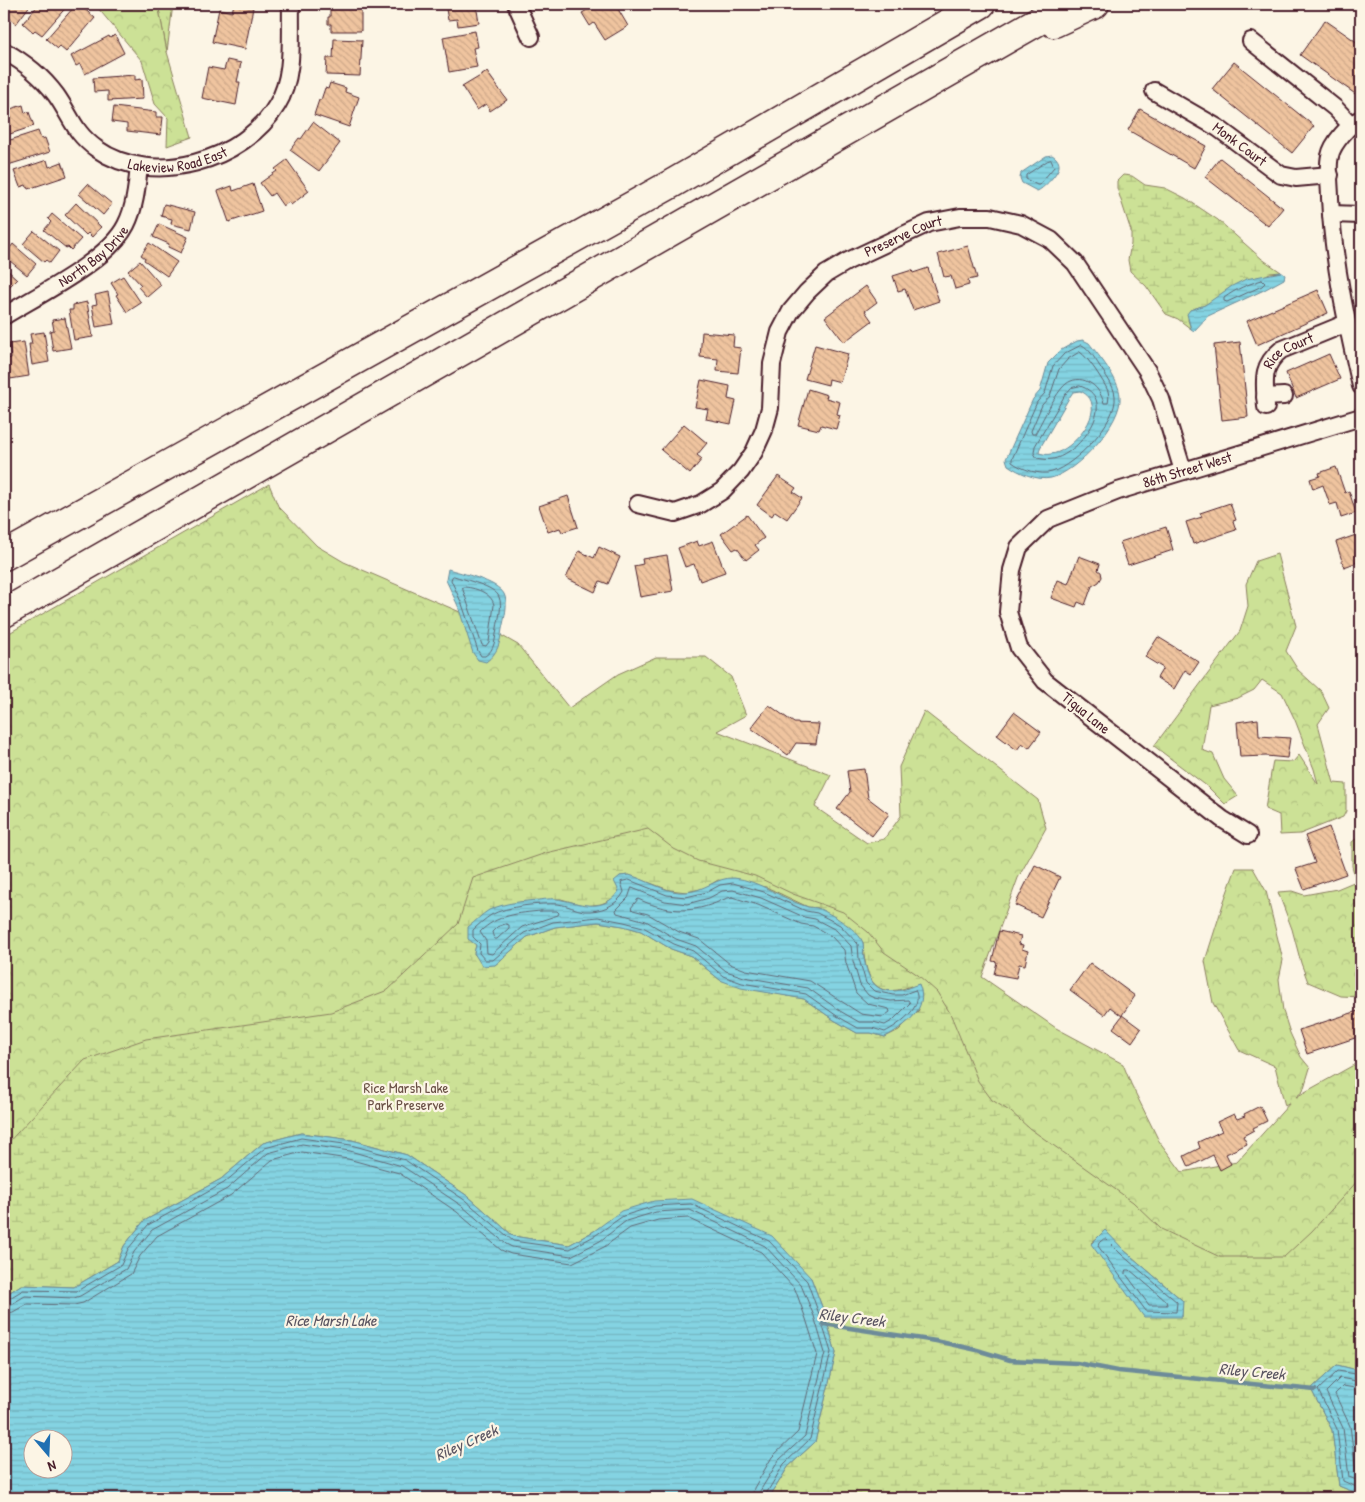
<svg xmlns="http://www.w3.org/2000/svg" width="1365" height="1502" font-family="'Patrick Hand',sans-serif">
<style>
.grass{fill:url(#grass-tufts);stroke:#8b8060}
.forest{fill:url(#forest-crowns);stroke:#8b8060;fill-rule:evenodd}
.wetland{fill:url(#wetland-marsh);stroke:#8b8060;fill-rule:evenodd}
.water{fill:url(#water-rules);stroke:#6d8b99;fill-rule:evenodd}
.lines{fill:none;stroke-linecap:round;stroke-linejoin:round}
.shore{stroke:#616774;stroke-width:1}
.stream{stroke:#6d8b99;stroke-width:4.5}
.building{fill:url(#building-back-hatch);stroke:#4a1f2b}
.minor-casing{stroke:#4a1f2b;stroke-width:20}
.motorway-casing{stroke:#4a1f2b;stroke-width:31}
.minor{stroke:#fcf5e5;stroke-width:16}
.motorway{stroke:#fcf5e5;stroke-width:28}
.labels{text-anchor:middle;stroke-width:4.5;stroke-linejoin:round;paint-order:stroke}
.street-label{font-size:15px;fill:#4a1f2b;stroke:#fcf5e5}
.park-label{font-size:15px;fill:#6a5046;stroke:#fcf5e5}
.water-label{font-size:16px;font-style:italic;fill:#5b5562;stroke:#fcf5e5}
</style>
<defs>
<pattern id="grass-tufts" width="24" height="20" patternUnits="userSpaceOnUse" patternTransform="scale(1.25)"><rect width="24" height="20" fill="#cce196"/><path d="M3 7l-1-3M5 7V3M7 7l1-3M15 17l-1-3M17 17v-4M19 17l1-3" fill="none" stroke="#b1c181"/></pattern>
<pattern id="forest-crowns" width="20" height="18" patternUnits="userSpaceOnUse" patternTransform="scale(1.25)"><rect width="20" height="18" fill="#cce196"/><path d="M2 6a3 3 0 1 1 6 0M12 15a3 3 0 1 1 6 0" fill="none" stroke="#b1c181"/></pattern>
<pattern id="wetland-marsh" width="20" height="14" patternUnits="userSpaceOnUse" patternTransform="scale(1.25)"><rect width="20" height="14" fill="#cce196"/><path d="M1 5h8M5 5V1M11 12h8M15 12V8" fill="none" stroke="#b1c181"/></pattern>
<pattern id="water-rules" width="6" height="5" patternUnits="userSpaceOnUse" patternTransform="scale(1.25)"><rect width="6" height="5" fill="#84d3e2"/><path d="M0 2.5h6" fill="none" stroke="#74b5c2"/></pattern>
<pattern id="building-back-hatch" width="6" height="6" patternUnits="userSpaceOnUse" patternTransform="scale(1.25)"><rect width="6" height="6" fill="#efc49f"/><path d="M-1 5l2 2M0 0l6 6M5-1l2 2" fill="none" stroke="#cea889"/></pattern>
</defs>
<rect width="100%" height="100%" fill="#fcf5e5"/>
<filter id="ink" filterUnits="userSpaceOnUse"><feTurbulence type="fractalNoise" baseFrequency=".02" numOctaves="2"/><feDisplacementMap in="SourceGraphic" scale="10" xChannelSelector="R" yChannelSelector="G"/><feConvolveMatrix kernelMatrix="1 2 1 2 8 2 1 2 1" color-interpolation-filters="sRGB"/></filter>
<g filter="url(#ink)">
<path class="grass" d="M158 4H173L167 52Z"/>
<g class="forest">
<path d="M91 4H158L167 52 192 137 167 146 168 118 155 104 142 61 97 7Z"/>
<path d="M269 484 278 506 317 546 344 562 460 612 518 645 569 708 618 674 656 657H706L731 677 746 715 717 731 831 775 815 807 867 843 884 839 901 816 899 767 924 711 1038 800 1046 828 1018 878 982 977 1056 1028 1123 1064 1131 1084 1159 1141 1182 1172 1237 1162 1290 1103 1285 1106 1275 1066 1239 1050 1213 1003 1205 961 1224 901 1236 868H1253L1266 891 1283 960 1279 979 1283 1011 1290 1033 1301 1057 1310 1068 1303 1091 1296 1097 1361 1061V1498H4V636ZM32 1440H62V1470H32Z"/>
<path d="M1277 554 1296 626 1286 651 1298 670 1321 691 1329 708 1318 724 1334 783 1346 784V811L1343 817 1300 834 1280 835 1279 815 1265 809 1273 761 1293 762 1299 755 1318 784 1314 769 1295 720 1282 693 1262 680 1254 690 1238 698 1209 705 1202 750 1213 754 1224 779 1238 796 1225 804 1208 787 1154 746 1240 631 1248 606 1246 584 1256 561Z"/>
<path d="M1361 835V997L1341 996 1308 982 1301 963 1292 929 1278 892 1292 891 1304 895 1337 889 1356 881 1352 866V842Z"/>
</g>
<g class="wetland">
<path d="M1123 175 1132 176 1145 185 1165 188 1185 198 1218 220 1262 259 1281 272 1270 273 1205 305 1190 310 1188 320 1191 329 1178 319 1166 314 1146 286 1130 271 1128 260 1131 244V231L1117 188V181Z"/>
<path d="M648 829 674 849 698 861 755 876 793 894 843 912 868 932 884 952 918 975 937 992 950 1013 978 1081 992 1100 1011 1112 1029 1128 1133 1202 1161 1229 1220 1257H1284L1312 1231 1361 1177V1371L1337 1365 1311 1389 1332 1430 1339 1486 1361 1495V1498H769L788 1467 815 1442 836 1353 824 1312 811 1278 594 1231 569 1245 513 1236 469 1197 407 1155 352 1140 301 1133 263 1143 221 1179 144 1221 124 1246 118 1261 74 1287 21 1285 4 1296V1147L85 1060 146 1039 331 1012 388 990 458 924 473 878 546 853ZM629 875 669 890 687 892 705 888 718 880 766 887 808 907 818 908 863 942C865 974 871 1002 911 986L919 1010 899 1030 885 1037 871 1033H857L834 1020 804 999 762 991 720 980 691 956 671 949 641 931 624 926 598 922 555 927 527 937 495 965 474 954 476 945 520 902 561 899 586 906 601 904 613 899 619 891 620 876ZM1105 1231 1125 1251 1182 1300V1317L1091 1243Z"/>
</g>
<g class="water">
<path d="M1052 155C1056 157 1059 161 1059 165 1060 172 1042 190 1037 191L1022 183 1020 178 1021 173 1046 156Z"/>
<path d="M1281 272 1285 275 1284 279 1264 290 1208 316 1194 331 1191 329 1187 314 1190 310 1205 305 1232 286 1246 279Z"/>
<path d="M1083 340 1089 343C1099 356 1119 379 1120 396 1123 422 1077 472 1051 478 1038 481 1019 473 1008 465L1006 459 1033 399 1040 391 1048 363 1061 350 1077 341ZM1080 391C1112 404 1074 452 1051 454 1047 455 1043 454 1039 453L1040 448 1069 398 1073 392Z"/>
<path d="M448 569C461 573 497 581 504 594 509 603 504 619 502 629 500 643 498 653 486 662L478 660 473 653 458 606 446 580Z"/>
<path d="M629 875C648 880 666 894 687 892 704 891 717 877 734 878 759 880 784 900 808 907 813 908 817 907 822 910 834 916 859 930 863 943 864 947 863 953 864 958 868 980 875 995 901 990 907 989 912 986 919 984 930 1009 905 1026 885 1037L871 1033H857L834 1020 804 999 741 988 720 980 691 956 671 949 641 931 623 926 598 922 555 927 527 937 495 965 482 966 474 953 476 945 468 939V927C475 922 482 914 489 910 504 903 523 901 539 900 546 899 555 898 562 900 583 904 603 913 619 891L614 881 620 876Z"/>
<path d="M301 1133 352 1140 407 1155 469 1197 513 1236 569 1245 594 1231 621 1211 654 1201 692 1199 772 1236 811 1278 824 1312 836 1353 815 1442 788 1467 769 1498H4V1296L21 1285 74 1287 118 1261 124 1246 144 1221 221 1179 263 1143ZM32 1440H62V1470H32Z"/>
<path d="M1105 1230 1125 1251 1183 1301 1182 1317H1144L1091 1244Z"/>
<path d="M1337 1365 1361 1371V1495L1339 1486 1332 1430 1311 1389Z"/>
</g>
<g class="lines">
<g class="shore">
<path d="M1051 160 1054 167 1039 185H1037L1026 179V175L1047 161Z"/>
<path d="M1262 280 1265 283 1262 286 1227 302 1224 301V298C1236 289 1248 284 1262 280Z"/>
<path d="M1082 345C1089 348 1095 359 1099 365 1105 375 1114 385 1115 396 1118 421 1075 465 1052 472 1041 476 1021 469 1012 462V459L1037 402 1045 393 1053 366 1064 354Z"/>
<path d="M1080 352C1088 357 1104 382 1108 391 1109 395 1109 399 1108 403H1104C1101 394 1097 386 1088 382 1081 378 1072 379 1066 384 1056 392 1042 421 1035 434H1032L1031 431 1042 405 1050 396 1059 369 1068 359Z"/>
<path d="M1080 386C1121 399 1080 454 1053 459 1048 460 1042 459 1037 458L1034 453 1035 446 1065 395 1071 388Z"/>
<path d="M454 576C465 580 495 586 499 597 503 606 498 620 497 628 495 639 495 650 485 656H481L478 651 462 604 451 580 452 577Z"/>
<path d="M463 587C474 587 492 593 494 605L489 642 486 646 482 645 463 590Z"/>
<path d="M629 880 667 895 686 897 707 892 720 885 733 883 764 892 806 911 817 913 840 925 858 944 859 959 866 983 874 991 893 995H902L915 990C925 1007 898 1025 885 1032L872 1028H858L837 1016 806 994 742 983 723 976 693 951 674 944 643 927 624 922 598 917 553 922 524 933 493 960H485L479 953 480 944 473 937V930C478 925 485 919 491 915 507 906 540 903 558 904 567 905 576 910 584 911 600 912 617 906 624 892L621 882Z"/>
<path d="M632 888 665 901 687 904 709 898 722 891 733 890 761 898 804 917 815 919 836 930 851 946 853 961 860 985 868 995 874 998 891 1001 908 1000 910 1003 892 1021 885 1025 873 1022H859L840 1011 808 988 744 977 726 971 696 946 676 939 646 921 617 913 616 910 628 898Z"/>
<path d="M732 897 758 905 801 924 813 926 831 936 844 950 846 963 856 993 868 1004 889 1009 890 1012 883 1017 861 1014 810 981 746 970 730 964 699 939 679 932 648 914 633 910 631 908 638 899C662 910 685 914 710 905 718 903 724 898 732 897Z"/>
<path d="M541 911H557L559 913 558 915 522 927 492 954 487 953 486 941 480 932C496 915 519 913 541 911Z"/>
<path d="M506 924 509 925V928L497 939H494L492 932 497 927Z"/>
<path d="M1104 1239H1106L1122 1255 1177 1302 1176 1312 1146 1311 1098 1246 1099 1243Z"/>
<path d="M1127 1270H1130L1166 1301 1167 1305H1149L1126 1274Z"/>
<path d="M4 1300 8 1299 23 1290 77 1291 121 1265 128 1249 148 1225 224 1183 265 1148 301 1138 351 1145 405 1160 466 1201 513 1241 570 1249 596 1235 623 1216 655 1206 691 1204 769 1241 807 1281 819 1314 831 1352 810 1439 784 1464 766 1494 765 1498"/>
<path d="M4 1306 10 1305 25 1296 74 1298 80 1296 126 1269 134 1252 152 1230 227 1189 268 1153 302 1144 350 1151 402 1166 462 1206 506 1244 512 1247 571 1256 600 1241 626 1221 656 1212 690 1210 765 1246 801 1285 814 1316 825 1353 805 1436 779 1460 760 1491 759 1498"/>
<path d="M4 1314 13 1312 27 1304 74 1305 83 1303 131 1274 140 1256 157 1236 231 1195 272 1160 302 1152 348 1159 399 1173 457 1212 501 1250 511 1254 572 1263 604 1247 630 1228 658 1220 688 1218 761 1252 795 1289 806 1319 817 1354 798 1432 772 1457 754 1488 752 1498"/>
<path d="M1361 1375 1338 1371 1318 1390 1337 1429 1343 1481 1361 1489"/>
<path d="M1361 1382 1340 1378 1326 1392 1343 1428 1349 1477 1361 1482"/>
<path d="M1361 1389 1343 1386 1335 1394 1350 1426 1356 1471 1361 1474"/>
</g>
<path class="stream" d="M823 1324 936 1341 977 1350 1010 1360 1077 1363 1118 1371 1315 1390"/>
</g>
<g class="building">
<path d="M4 4H31L16 24 8 17 6 19 4 17Z"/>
<path d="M39 4H69L42 35 35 30 33 32 23 23Z"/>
<path d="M234 4 253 8 245 49 212 42 219 9 232 12Z"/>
<path d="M330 4H361V31H331V24H328V17H330Z"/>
<path d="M445 4H476L479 23 458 26 457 19 448 20Z"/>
<path d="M598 4H615L628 26 605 40 594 23 590 26 582 13Z"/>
<path d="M81 6 95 18 66 52 59 46 58 49 46 39 74 7 78 10Z"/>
<path d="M1325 20 1361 45V98L1300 55Z"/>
<path d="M475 31 478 47 473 48 477 67 449 72 443 37Z"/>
<path d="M115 35 124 53 85 74 80 64 76 66 71 56 109 36 110 38Z"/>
<path d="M334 39 362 40 360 76 326 75 327 58H333Z"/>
<path d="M227 60 241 63 237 82H240L236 105 202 98 208 67 224 70Z"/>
<path d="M1234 62 1314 126 1292 153 1212 89Z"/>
<path d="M487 72 507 100 490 111 486 104 477 110 462 87Z"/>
<path d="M135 75V80L142 79 143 99 108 101V91L94 92 93 78Z"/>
<path d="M330 83 346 88 345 92 359 97 349 127 314 115 319 100H321L325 88 328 89Z"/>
<path d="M23 105 25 113 29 112 34 126 4 136V111Z"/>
<path d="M114 107 156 112V117H163L161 135 127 131V124L112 122Z"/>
<path d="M1140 109 1206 146 1194 168 1128 130Z"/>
<path d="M313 122 340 143 319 171 290 150 299 138 301 139Z"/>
<path d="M38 131 41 139 45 138 50 152 8 165 7 161 4 162V142Z"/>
<path d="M1220 158 1283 208 1268 226 1205 177Z"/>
<path d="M47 160 49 167 62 162 67 176 28 189 26 185 20 187 14 171Z"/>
<path d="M287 160 309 191 291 205 289 202 283 206 274 193 270 196 260 183 277 171 275 169Z"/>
<path d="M88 184 112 204 103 215 79 194Z"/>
<path d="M253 184 262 211 229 222 218 191 232 186 233 191Z"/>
<path d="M76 203 101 227 92 237 88 233 86 235 65 215Z"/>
<path d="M164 204 195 212 191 229 171 224 172 219 161 216Z"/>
<path d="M52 214 81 239 71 250 68 247 66 248 44 230 51 222 48 219Z"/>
<path d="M159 224 188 237 181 253 168 247 169 244 153 237Z"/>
<path d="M34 231 59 251 50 263 46 260 44 262 23 244Z"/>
<path d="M149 243 177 262 167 276 144 260 145 258 141 255Z"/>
<path d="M13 244 36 264 27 275 4 256Z"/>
<path d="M968 246 977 278 968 280 969 285 955 289 951 276 944 277 938 254Z"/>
<path d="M140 261 161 285 147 297 138 287 141 285 128 271Z"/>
<path d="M4 267 17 279 8 288 4 285Z"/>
<path d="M928 268 939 301 913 310 905 289 898 291 893 276 912 270 913 273Z"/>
<path d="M123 276 141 303 127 312 116 295 118 294 111 283Z"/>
<path d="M866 286 877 302 865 311 872 321 844 342 825 317Z"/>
<path d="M1318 290 1328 313 1257 345 1247 321Z"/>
<path d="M108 292 114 324 96 327 92 305 97 304 95 295Z"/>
<path d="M87 302 93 337 74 340 69 310H73V305Z"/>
<path d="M65 318 71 348 53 351 50 331 54 330 52 320Z"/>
<path d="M44 332 49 362 32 365 29 344H32L30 334Z"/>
<path d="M702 332 734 335 733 347 741 348 738 373 717 371 718 359 700 357Z"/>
<path d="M24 342 29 376 10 379 7 359 11 358 9 344Z"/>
<path d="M1240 342 1248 417 1222 420 1214 345Z"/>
<path d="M815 345 848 354 840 382 829 379 828 385 805 379Z"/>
<path d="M1329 354 1340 379 1296 398 1286 373Z"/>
<path d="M701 380 730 386 728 399 736 401 731 424 706 419 708 409 695 407Z"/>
<path d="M808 389 827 395 826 398 840 402 837 414 840 415 836 429 821 425 819 430 798 425Z"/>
<path d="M684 424 707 443 697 455 702 459 690 474 661 450Z"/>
<path d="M1336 467 1345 493 1349 491 1356 513 1341 518 1337 503 1330 505 1323 485 1313 489 1310 479 1320 476 1319 473Z"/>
<path d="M778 476 796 488 793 492 802 498 787 519 775 511 772 516 757 505Z"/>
<path d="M568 496 578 527 562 532 560 528 548 532 539 506Z"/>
<path d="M1230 503 1236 520 1233 521 1236 530 1193 544 1186 522 1202 517 1200 513Z"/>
<path d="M747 515 764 538 755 545 759 550 746 560 737 548 733 550 721 534Z"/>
<path d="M1166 527 1173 550 1128 565 1120 542Z"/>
<path d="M1356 535 1358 542 1361 541V572L1358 562 1344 567 1336 542Z"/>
<path d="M697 541 699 546 713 541 725 572 700 581 694 564 685 567 678 548Z"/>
<path d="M599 547 620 557 608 584 600 581 595 592 566 578 579 551 594 558Z"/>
<path d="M667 555 673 591 640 597 634 566 643 564 642 559Z"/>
<path d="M1079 556 1100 564 1098 570 1101 572 1102 577 1099 582 1092 586 1085 605 1078 602 1076 607 1051 598 1058 580 1068 584Z"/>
<path d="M1158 637 1199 662 1191 674 1185 670 1174 689 1157 678 1163 668 1145 657Z"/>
<path d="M769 705 794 723 819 724 816 744 796 743 788 755 751 728Z"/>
<path d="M1014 712 1041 732 1029 748 1022 743 1017 750 997 735Z"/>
<path d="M1258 719 1259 736 1290 738 1287 758 1266 756 1240 757 1237 722Z"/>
<path d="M864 769 868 798 889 814 872 836 837 809 850 792 847 771Z"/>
<path d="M1329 827 1346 874 1304 889 1296 869 1315 863 1305 836Z"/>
<path d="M1035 865 1060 877 1041 917 1015 905Z"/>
<path d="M999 931 1021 936 1019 944 1023 945 1022 949 1028 951 1025 965 1019 964 1016 978 994 974 997 962 992 961Z"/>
<path d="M1090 963 1135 996 1122 1015 1141 1029 1132 1042 1113 1028 1122 1016 1110 1007 1104 1015 1070 990Z"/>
<path d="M1361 1010V1036L1307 1054 1299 1030Z"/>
<path d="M1260 1106 1267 1121 1253 1128 1254 1130 1243 1136 1247 1144 1226 1154 1231 1164 1220 1170 1213 1155 1189 1167 1184 1156 1200 1148 1198 1142 1222 1131 1217 1122 1234 1114 1237 1119 1245 1116 1244 1114Z"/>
</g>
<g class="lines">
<defs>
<g id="minor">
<path d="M516 4 531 37"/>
<path d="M1251 41 1335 108 1351 125"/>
<path id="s1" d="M4 51C24 62 42 76 56 95 71 116 74 133 97 149 152 188 244 161 277 105 295 76 290 36 291 4"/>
<path id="s2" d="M1154 91 1218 128 1281 175 1296 178 1330 175"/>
<path d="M1361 119C1350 123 1332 144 1330 156 1327 167 1330 186 1330 198 1333 262 1347 324 1361 386"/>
<path d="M1331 214 1361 215"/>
<path id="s3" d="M4 316C38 295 108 261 126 225 135 208 137 185 139 166"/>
<path d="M1265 397 1284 396"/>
<path id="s4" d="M1266 407C1265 382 1260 367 1281 350L1347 323"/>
<path id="s5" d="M638 504 675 513 701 504 722 491 741 471 754 452 764 430 770 408 772 364 780 332 791 311 807 292 826 274 848 261 929 223 960 217H990L1021 224 1051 240 1075 263 1148 372 1161 399 1183 471"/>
<path id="s6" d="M1248 835 1222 819 1045 681 1019 648 1008 612 1012 570 1019 547 1048 519 1118 491 1361 417"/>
</g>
<g id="motorway">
<path d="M1054 23 1095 4"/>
<path d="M4 556 673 183 981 4"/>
<path d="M4 613 1068 4"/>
</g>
</defs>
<use href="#minor" class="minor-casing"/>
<use href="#motorway" class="motorway-casing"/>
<use href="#minor" class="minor"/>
<use href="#motorway" class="motorway"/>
</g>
</g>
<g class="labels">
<g class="street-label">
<text dy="5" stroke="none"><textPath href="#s2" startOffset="101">Monk Court</textPath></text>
<text dy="5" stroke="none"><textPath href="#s1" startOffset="222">Lakeview Road East</textPath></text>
<text dy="5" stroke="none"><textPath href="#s5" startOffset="426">Preserve Court</textPath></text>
<text dy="5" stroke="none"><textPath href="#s3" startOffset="108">North Bay Drive</textPath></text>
<text dy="5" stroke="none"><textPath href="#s4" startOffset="68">Rice Court</textPath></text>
<text dy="5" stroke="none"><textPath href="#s6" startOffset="589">86th Street West</textPath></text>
<text transform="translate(1086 713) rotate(39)" y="5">Tigua Lane</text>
</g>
<g class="park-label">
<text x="406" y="1093">Rice Marsh Lake<tspan x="406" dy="17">Park Preserve</tspan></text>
</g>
<g class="water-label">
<text transform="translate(852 1317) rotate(7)" y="6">Riley Creek</text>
<text x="331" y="1326">Rice Marsh Lake</text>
<text transform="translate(1252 1371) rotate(5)" y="6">Riley Creek</text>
<text transform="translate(466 1442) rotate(-24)" y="6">Riley Creek</text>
</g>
</g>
<rect width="1365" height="1502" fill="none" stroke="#fcf5e5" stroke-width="20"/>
<rect x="10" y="10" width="1345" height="1482" fill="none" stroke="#4a1f2b" stroke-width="2" filter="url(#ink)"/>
<g transform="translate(48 1454) rotate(161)"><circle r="24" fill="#fcf5e5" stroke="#b59f9b"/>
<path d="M0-4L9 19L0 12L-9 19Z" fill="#1f6fb2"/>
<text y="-8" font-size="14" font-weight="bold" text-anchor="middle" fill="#4a1f2b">N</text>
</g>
</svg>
